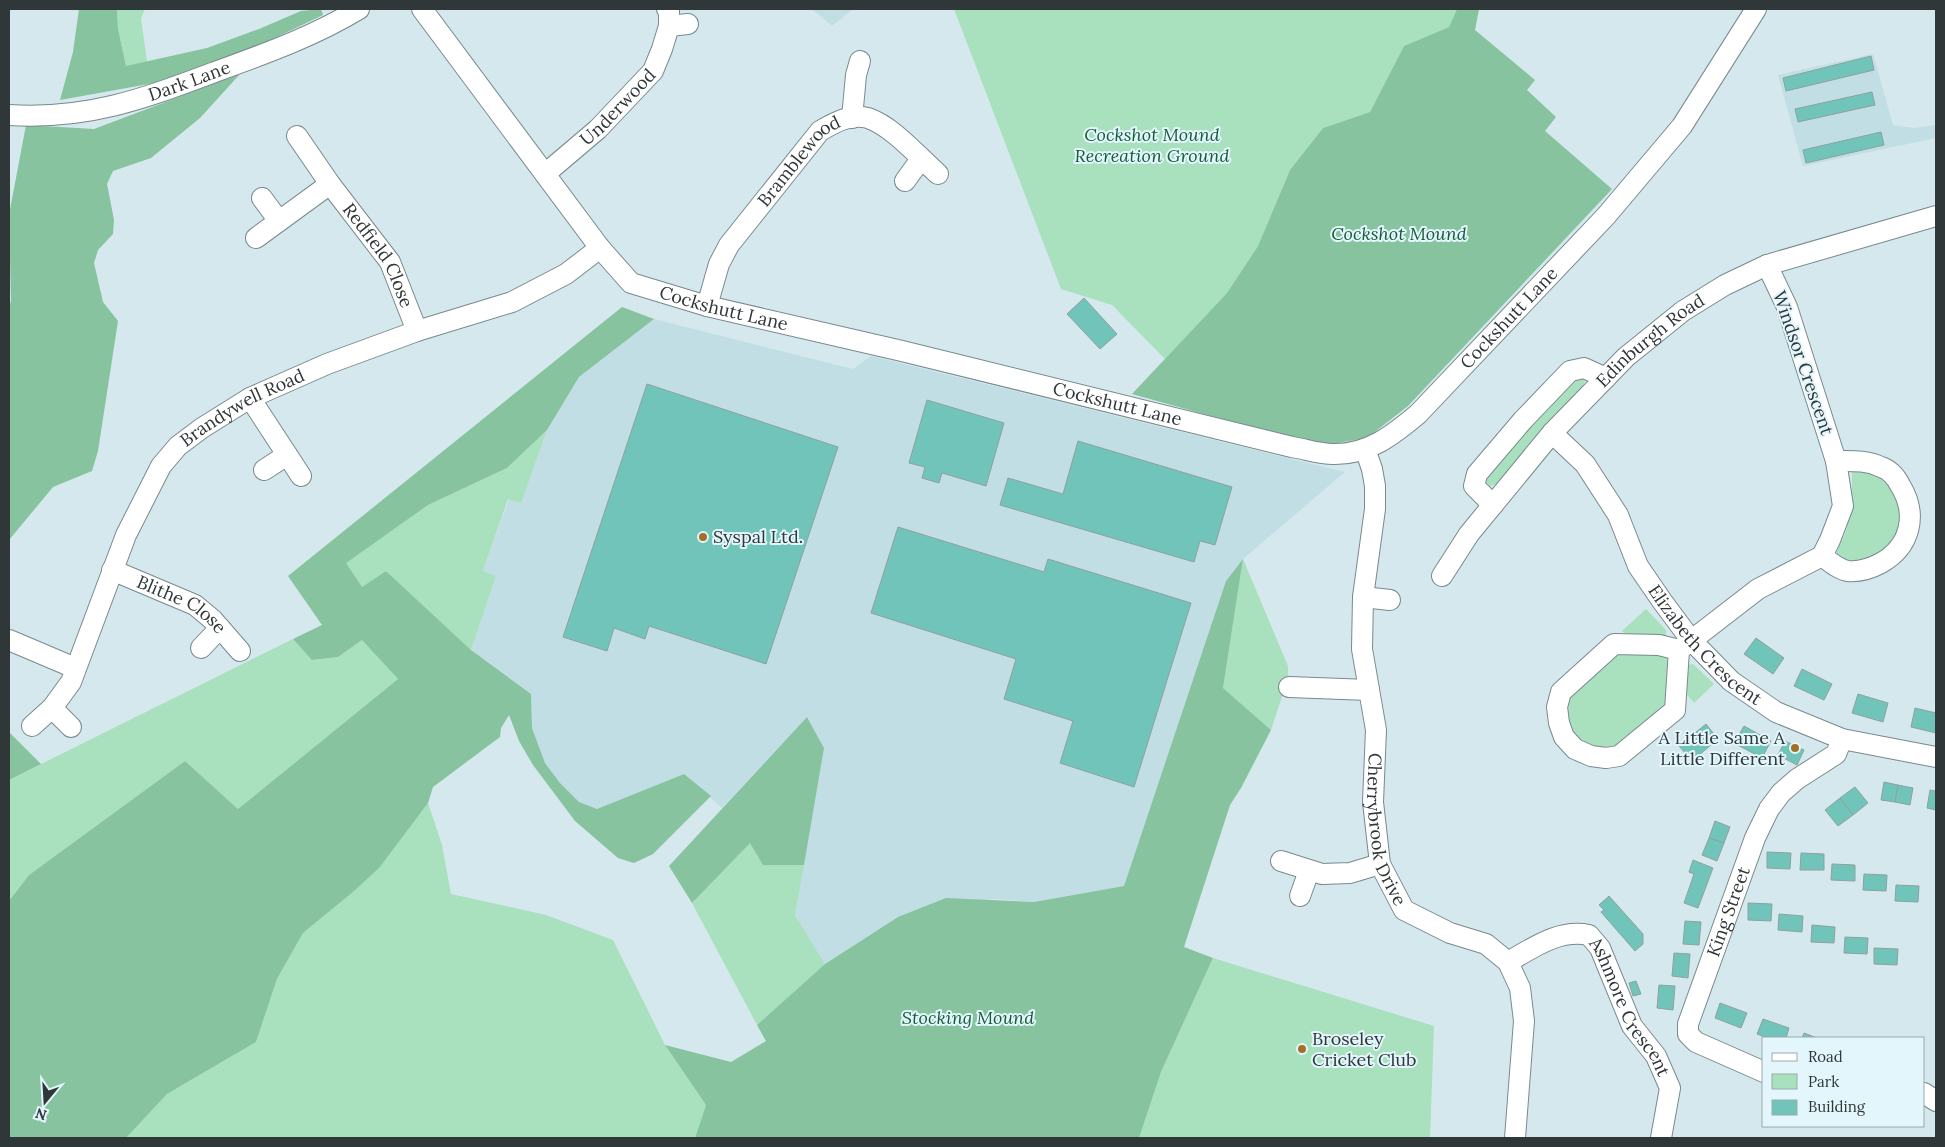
<svg xmlns="http://www.w3.org/2000/svg" width="1945" height="1147" font-family="Lora,serif">
<style>
.built{fill:#c1dee4}
.green{fill:#a9e0be}
.forest{fill:#86c39e}
.building{fill:#71c4ba;stroke:#8ea19e}
.lines{fill:none;stroke-linecap:round;stroke-linejoin:round}
.minor-casing{stroke:#788a8e;stroke-width:22}
.minor{stroke:#fff;stroke-width:20}
.poi-dot{fill:#a47028;stroke:#e2f6fb;stroke-width:2}
.labels{text-anchor:middle;stroke-width:4;stroke-linejoin:round;paint-order:stroke}
.street-label{font-size:18px;fill:#303739;stroke:#e2f6fb}
.park-label{font-size:18px;font-style:italic;fill:#155c39;stroke:#e2f6fb}
.poi-label{font-size:18px;fill:#303739;stroke:#e2f6fb;text-anchor:start}
</style>
<rect width="100%" height="100%" fill="#d5e8ed"/>
<g class="built">
<path d="M812 9H853L832 26Z"/>
<path d="M1873 54 1893 125 1914 128 1936 125V138L1803 166 1778 75Z"/>
<path d="M654 319 853 369 871 356 1345 472 1243 559 1226 581 1124 886 1034 902 993 899 898 917 825 964 795 915 824 748 807 717 722 808 684 774 597 809 579 802 560 783 545 763 532 728 531 694 471 650 496 576 483 571 509 499 521 502 547 430 579 377Z"/>
</g>
<g class="green">
<path d="M117 9H145L141 18 147 62 126 66 118 29Z"/>
<path d="M954 9H1457L1449 27 1404 46 1370 112 1323 128 1290 170 1258 246 1227 293 1165 359 1112 305 1061 289Z"/>
<path d="M1578 376 1585 380 1582 389 1497 484 1490 486 1485 481 1486 477 1570 380Z"/>
<path d="M547 430 521 503 508 499 483 571 496 576 471 650 386 571 362 587 345 563 428 505 507 468Z"/>
<path d="M1859 469C1890 477 1913 508 1894 538 1893 541 1891 546 1888 548 1884 552 1876 555 1871 557 1857 564 1850 565 1836 556 1838 546 1843 540 1846 531 1852 512 1852 492 1852 472Z"/>
<path d="M1243 559 1288 666V678L1271 730 1223 688Z"/>
<path d="M1646 609 1666 630V635L1661 637 1626 634 1622 631Z"/>
<path d="M293 639 313 660 338 657 362 640 398 679 238 809 185 761 29 875 9 901V780Z"/>
<path d="M1620 653 1668 655 1667 706 1613 749C1605 748 1592 749 1586 745 1570 735 1563 711 1572 693 1576 686 1611 660 1620 653Z"/>
<path d="M1693 664 1714 684 1694 703 1685 692 1688 665Z"/>
<path d="M428 803 442 845 451 894 546 915 613 940 665 1045 706 1105 695 1138H126L167 1094 256 1042 277 979 303 933 353 892 378 868Z"/>
<path d="M750 842 764 865H804L795 915 825 964 757 1025 692 903Z"/>
<path d="M1213 958 1434 1026 1430 1138H1139L1161 1072Z"/>
</g>
<g class="forest">
<path d="M79 9H117L118 29 126 66 207 48 259 29 301 11 321 9 323 15 256 47 160 82 60 100 73 52Z"/>
<path d="M1457 9H1479L1475 30 1535 80 1527 90 1556 117 1545 131 1612 189 1408 406 1367 438 1319 446 1132 394 1227 293 1258 246 1290 170 1323 128 1370 112 1404 46 1449 27Z"/>
<path d="M240 74 200 118 151 158 113 171 107 184 114 220 113 234 98 250 94 263 103 302 118 321 98 451 92 471 53 487 9 540V307L11 301 9 215 26 125 94 129Z"/>
<path d="M622 307 654 319 579 377 547 430 507 468 428 505 346 563 362 587 386 571 471 650 531 694 532 728 545 763 560 783 579 802 597 809 684 774 711 796 653 854 634 863 618 858 575 821 533 765 519 741 509 715 501 728 500 737 433 787 428 803 379 868 353 892 303 933 277 979 256 1042 167 1094 126 1138H9V901L29 875 185 761 238 809 398 679 362 640 338 657 312 660 293 639 322 625 288 576Z"/>
<path d="M1243 559 1223 688 1271 730 1241 788 1230 805 1184 947 1213 958 1161 1072 1139 1138H695L706 1105 665 1045 731 1062 766 1041 757 1025 825 964 898 917 946 898 1034 902 1124 886 1226 581Z"/>
<path d="M807 717 824 748 804 865H763L750 843 692 903 669 866Z"/>
<path d="M9 732 41 764 9 780Z"/>
</g>
<g class="building">
<path d="M1871 56 1874 70 1786 91 1783 78Z"/>
<path d="M1872 92 1875 105 1798 122 1795 109Z"/>
<path d="M1881 132 1884 145 1806 163 1803 150Z"/>
<path d="M1084 298 1117 334 1100 349 1067 314Z"/>
<path d="M647 384 838 447 766 664 649 626 645 639 614 628 607 651 563 637Z"/>
<path d="M927 400 1004 423 986 486 942 473 939 483 922 478 925 467 909 463Z"/>
<path d="M1078 441 1232 487 1215 545 1200 541 1194 562 1000 505 1008 478 1063 494Z"/>
<path d="M898 527 1044 572 1048 559 1191 603 1134 787 1060 763 1073 721 1004 699 1016 659 871 613Z"/>
<path d="M1756 638 1784 658 1773 674 1744 654Z"/>
<path d="M1802 669 1832 684 1824 700 1794 686Z"/>
<path d="M1858 694 1888 703 1883 722 1852 713Z"/>
<path d="M1915 708 1936 713V733L1911 727Z"/>
<path d="M1706 724 1718 739 1692 761 1679 746Z"/>
<path d="M1744 726 1771 741 1762 758 1734 743Z"/>
<path d="M1785 741 1804 750 1797 765 1778 755Z"/>
<path d="M1884 782 1898 785 1895 802 1881 800Z"/>
<path d="M1898 785 1913 788 1910 805 1895 802Z"/>
<path d="M1855 787 1868 803 1853 815 1840 798Z"/>
<path d="M1930 790 1936 791V810L1927 808Z"/>
<path d="M1840 798 1853 815 1838 826 1825 810Z"/>
<path d="M1715 821 1730 827 1724 843 1709 838Z"/>
<path d="M1709 838 1724 843 1717 861 1702 855Z"/>
<path d="M1767 852 1791 853 1790 869 1767 868Z"/>
<path d="M1801 853 1824 854V870H1800Z"/>
<path d="M1693 860 1713 868 1698 908 1684 903 1694 874 1689 872Z"/>
<path d="M1832 864 1855 865V881L1831 880Z"/>
<path d="M1864 874 1887 875 1886 891 1863 890Z"/>
<path d="M1896 885 1919 886 1918 902 1895 901Z"/>
<path d="M1609 896 1643 934V944L1635 951 1601 912 1604 910 1599 905Z"/>
<path d="M1748 903 1772 904 1771 921 1748 920Z"/>
<path d="M1779 914 1803 916 1802 932 1778 930Z"/>
<path d="M1685 921 1701 922 1699 945 1683 944Z"/>
<path d="M1812 925 1835 927 1834 943 1811 942Z"/>
<path d="M1845 937 1868 938 1867 954 1844 953Z"/>
<path d="M1874 948 1898 949 1897 965 1874 964Z"/>
<path d="M1674 953 1690 954 1688 978 1672 976Z"/>
<path d="M1636 981 1641 994 1633 996 1629 983Z"/>
<path d="M1659 985 1675 986 1673 1010 1657 1008Z"/>
<path d="M1720 1003 1747 1013 1741 1028 1715 1018Z"/>
<path d="M1763 1019 1789 1028 1786 1038H1768L1757 1034Z"/>
<path d="M1804 1033 1817 1038H1802Z"/>
</g>
<g class="lines">
<defs>
<g id="minor">
<path id="s1" d="M422 9 600 248 631 283 707 306 902 351 1292 447C1305 449 1320 454 1333 454 1368 455 1393 435 1418 414L1606 216 1682 126 1756 9"/>
<path d="M669 26 688 24"/>
<path id="s2" d="M9 115C91 120 148 97 223 69 270 52 316 35 359 9"/>
<path d="M852 118 856 75 860 61"/>
<path id="s3" d="M297 136 330 184 390 262 417 331"/>
<path id="s4" d="M545 174 598 129 653 71 662 49 669 26V11L667 9"/>
<path d="M905 181 921 159"/>
<path d="M262 198 279 221"/>
<path d="M256 238 330 184"/>
<path id="s5" d="M707 306 719 264 729 245 820 131C834 123 851 113 868 118 892 126 918 156 938 174"/>
<path d="M250 398 301 476"/>
<path id="s6" d="M1552 433 1585 464 1618 515 1638 566 1662 601 1691 640 1731 681 1776 712 1842 739 1936 757"/>
<path id="s7" d="M1365 449 1372 469 1375 486V509L1363 597 1362 649 1376 730 1373 802 1380 864 1404 910 1450 933 1486 944 1508 962 1520 988 1524 1021 1515 1138"/>
<path d="M264 470 287 455"/>
<path d="M1493 505 1474 486 1477 474 1523 420 1570 371 1584 368 1606 378"/>
<path d="M1822 556C1829 561 1839 570 1848 571 1860 572 1870 569 1881 563 1911 546 1918 514 1900 485 1896 477 1890 470 1881 467 1867 460 1852 461 1836 461"/>
<path id="s8" d="M112 570 195 605 213 620 240 651"/>
<path id="s9" d="M1442 576 1469 534 1552 433 1626 357 1683 311 1725 285 1767 265 1936 216"/>
<path d="M1363 597 1390 600"/>
<path d="M9 640 75 668"/>
<path d="M201 648 220 628"/>
<path d="M1679 650 1659 645 1614 644 1561 692 1557 707 1559 723 1564 737 1575 749 1591 756 1606 758 1619 756 1675 710 1679 650 1758 589 1822 556 1830 540 1843 506 1836 461 1787 307 1767 265"/>
<path d="M1289 687 1369 690"/>
<path d="M52 708 71 727"/>
<path id="s10" d="M32 726 52 708 71 682 126 535 161 466 178 446 202 428 250 398 327 364 417 331 512 302 566 274 600 248"/>
<path d="M1281 861 1322 874 1350 873 1380 864"/>
<path d="M1300 896 1309 871"/>
<path id="s11" d="M1508 962C1534 947 1559 929 1589 935L1600 948 1632 1026 1656 1056 1670 1088 1661 1138"/>
<path id="s12" d="M1764 1072 1696 1042 1688 1034V1024L1755 838 1769 809 1781 793 1797 779 1836 754 1842 739"/>
<path d="M1924 1093 1936 1101"/>
</g>
</defs>
<use href="#minor" class="minor-casing"/>
<use href="#minor" class="minor"/>
</g>
<g class="poi-dot">
<circle cx="703" cy="537" r="5"/>
<circle cx="1795" cy="748" r="5"/>
<circle cx="1302" cy="1049" r="5"/>
</g>
<g class="labels">
<g class="street-label">
<text dy="6" stroke="none"><textPath href="#s2" startOffset="185">Dark Lane</textPath></text>
<text dy="6" stroke="none"><textPath href="#s4" startOffset="99">Underwood</textPath></text>
<text dy="6" stroke="none"><textPath href="#s5" startOffset="175">Bramblewood</textPath></text>
<text dy="6" stroke="none"><textPath href="#s3" startOffset="145">Redfield Close</textPath></text>
<text dy="6" stroke="none"><textPath href="#s1" startOffset="441">Cockshutt Lane</textPath></text>
<text dy="6" stroke="none"><textPath href="#s1" startOffset="1296">Cockshutt Lane</textPath></text>
<text dy="6" stroke="none"><textPath href="#s9" startOffset="316">Edinburgh Road</textPath></text>
<text transform="translate(1803 363) rotate(71)" y="6">Windsor Crescent</text>
<text dy="6" stroke="none"><textPath href="#s1" startOffset="846">Cockshutt Lane</textPath></text>
<text dy="6" stroke="none"><textPath href="#s10" startOffset="395">Brandywell Road</textPath></text>
<text dy="6" stroke="none"><textPath href="#s8" startOffset="78">Blithe Close</textPath></text>
<text dy="6" stroke="none"><textPath href="#s6" startOffset="265">Elizabeth Crescent</textPath></text>
<text dy="6" stroke="none"><textPath href="#s7" startOffset="386">Cherrybrook Drive</textPath></text>
<text dy="6" stroke="none"><textPath href="#s12" startOffset="215">King Street</textPath></text>
<text dy="6" stroke="none"><textPath href="#s11" startOffset="171">Ashmore Crescent</textPath></text>
</g>
<g class="park-label">
<text x="1152" y="141">Cockshot Mound<tspan x="1152" dy="21">Recreation Ground</tspan></text>
<text x="1399" y="240">Cockshot Mound</text>
<text x="968" y="1024">Stocking Mound</text>
</g>
<g class="poi-label">
<text x="713" y="543">Syspal Ltd.</text>
<text x="1785" y="744" text-anchor="end">A Little Same A<tspan x="1785" dy="21">Little Different</tspan></text>
<text x="1312" y="1045">Broseley<tspan x="1312" dy="21">Cricket Club</tspan></text>
</g>
</g>
<rect width="1945" height="1147" fill="none" stroke="#303739" stroke-width="20"/>
<rect x="1762" y="1037" width="162" height="90" fill="#e2f6fb" stroke="#9baaad"/>
<rect x="1772" y="1053" width="25" height="8" fill="#ffffff" stroke="#9baaad"/>
<text x="1808" y="1062" font-size="15" fill="#303739">Road</text>
<rect x="1772" y="1074" width="25" height="15" fill="#a9e0be" stroke="#9baaad"/>
<text x="1808" y="1087" font-size="15" fill="#303739">Park</text>
<rect x="1772" y="1100" width="25" height="15" fill="#71c4ba" stroke="#9baaad"/>
<text x="1808" y="1112" font-size="15" fill="#303739">Building</text>
<g transform="translate(45 1102) rotate(198)" stroke="#e2f6fb" stroke-width="4" paint-order="stroke">
<path d="M0-4L9 19L0 12L-9 19Z" fill="#303739"/>
<text y="-8" font-size="14" font-weight="bold" text-anchor="middle" fill="#303739">N</text>
</g>
</svg>
